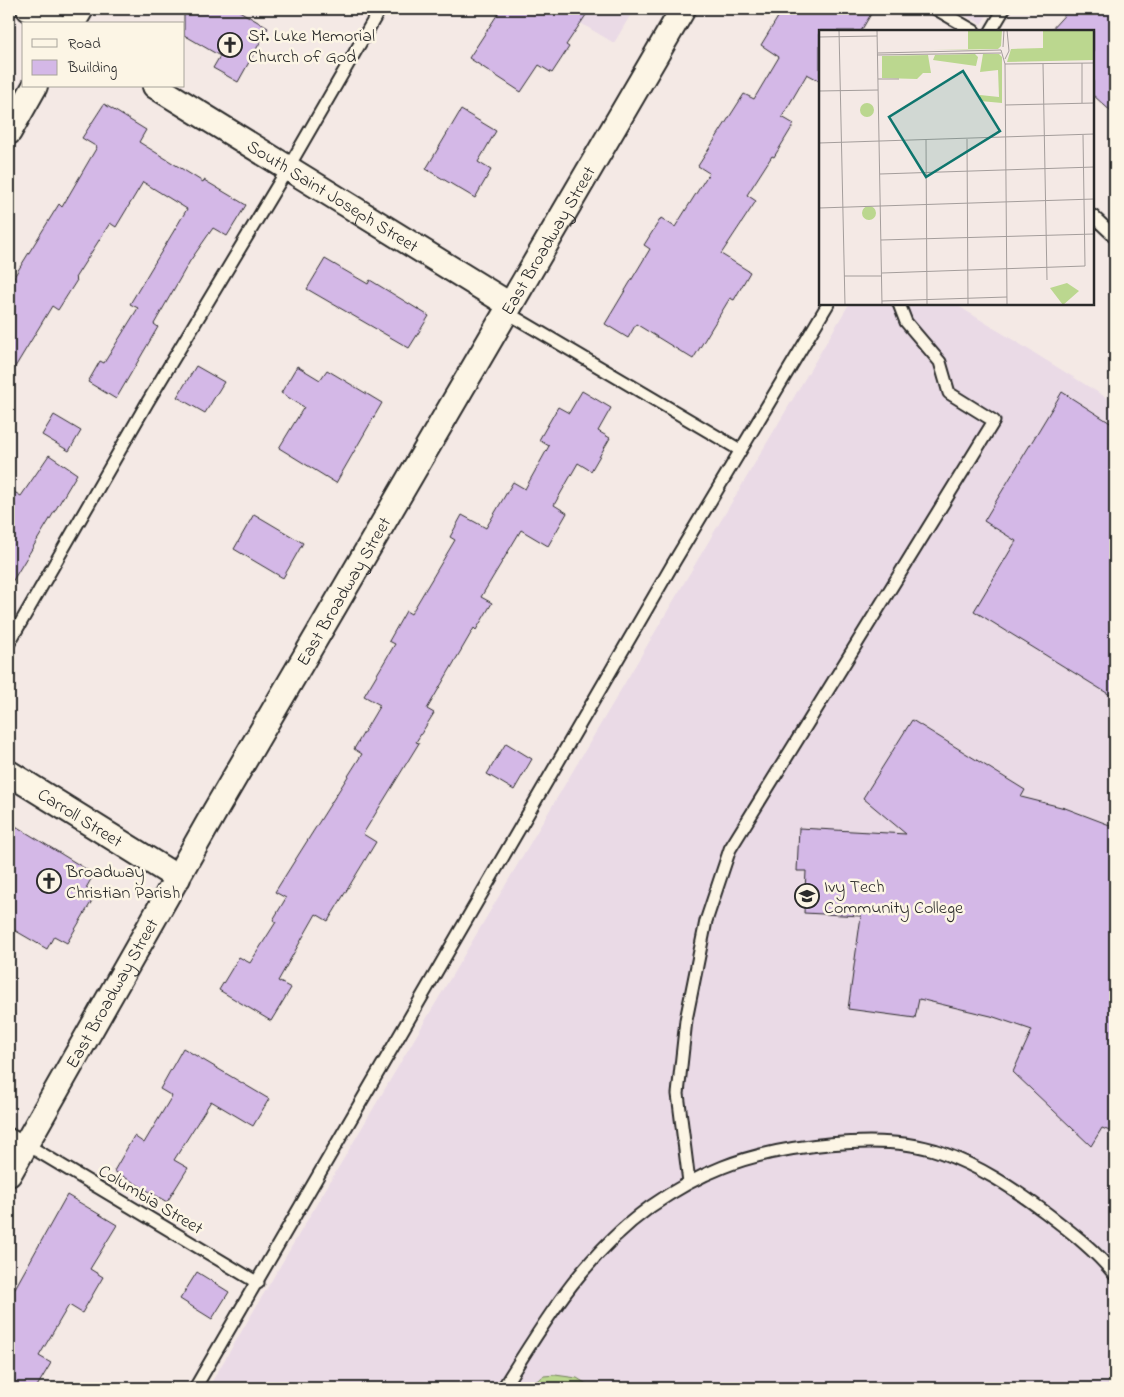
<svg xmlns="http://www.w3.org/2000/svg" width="1124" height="1397" font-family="'Indie Flower',sans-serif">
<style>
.built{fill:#eadae6}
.green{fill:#bbd78f;stroke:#73815d}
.building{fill:#d4b8e7;stroke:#2b2b2b}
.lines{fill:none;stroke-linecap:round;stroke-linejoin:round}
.service-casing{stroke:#2b2b2b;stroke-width:15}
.minor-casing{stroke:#2b2b2b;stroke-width:28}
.service{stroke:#fcf5e5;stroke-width:11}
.minor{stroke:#fcf5e5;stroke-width:24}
.labels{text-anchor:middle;stroke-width:5;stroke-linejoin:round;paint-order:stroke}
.poi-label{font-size:18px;fill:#2b2b2b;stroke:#fcf5e5;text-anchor:start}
.street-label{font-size:18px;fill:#2b2b2b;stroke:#fcf5e5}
.inset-road{fill:none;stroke:#a49d9b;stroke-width:1}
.view{fill:#0f766e;fill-opacity:0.15;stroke:#0f766e;stroke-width:2.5}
.inset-edge{fill:none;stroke:#2b2b2b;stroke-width:2.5}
</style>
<rect width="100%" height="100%" fill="#f4e9e5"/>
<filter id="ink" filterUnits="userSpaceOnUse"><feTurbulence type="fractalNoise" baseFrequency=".02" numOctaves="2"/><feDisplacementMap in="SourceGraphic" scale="10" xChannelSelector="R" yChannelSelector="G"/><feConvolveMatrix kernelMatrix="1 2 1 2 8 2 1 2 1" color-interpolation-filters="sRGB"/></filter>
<g filter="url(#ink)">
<g class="built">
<path d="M557 9H634L614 43Z"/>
<path d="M955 9H991L981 24Z"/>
<path d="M849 304H955L1115 403V1388H208Z"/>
</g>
<path class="green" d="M555 1375 577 1378 593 1388H526L544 1376Z"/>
<g class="building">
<path d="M184 9H236L268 28 238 82 213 68 220 56 184 35Z"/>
<path d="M501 9H590L566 45 569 47 552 73 539 65 521 92 469 58Z"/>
<path d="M783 9H874L861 31H820V81L807 74 782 117 794 124 774 157 772 156 747 195 756 201 721 254 750 272 734 300 730 298 693 359 636 324 628 338 605 324 650 249 644 245 661 218 675 227 709 173 698 166 744 94 754 99 779 57 761 45Z"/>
<path d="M1070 9H1115V115L1093 95V31H1050Z"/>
<path d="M104 104 146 130 139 142 203 182 204 180 246 205 227 236 213 228 190 261 154 324 158 327 116 399 88 382 100 361 104 363 138 308 130 304 187 209 143 182 116 227 110 223 75 278 77 280 58 310 52 306 9 377V285L59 204 62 207 97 147 82 138Z"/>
<path d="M461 110 496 131 478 162 491 170 475 198 426 169Z"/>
<path d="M325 259 368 284 370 280 429 316 409 348 307 289Z"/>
<path d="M196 366 224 382 205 413 177 397Z"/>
<path d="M297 366 320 380 327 370 382 403 336 483 279 448 304 407 281 393Z"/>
<path d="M582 391 611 408 598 431 610 438 591 471 578 463 554 505 567 513 548 546 521 530 481 597 492 603 476 630 474 628 427 709 434 713 416 742 419 743 363 834 376 842 328 921 316 914 278 981 291 988 271 1021 219 990 239 957 250 963 276 922 273 920 286 898 275 892 362 754 354 749 380 705 364 696 395 644 389 641 406 611 411 614 455 540 450 537 462 515 486 528 513 482 525 489 549 446 539 440 558 407 569 413Z"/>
<path d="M1062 392 1115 426V698L974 611 1016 541 984 521Z"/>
<path d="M54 415 81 431 69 451 42 435Z"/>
<path d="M49 455 77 474 9 587V489L21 496Z"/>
<path d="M254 514 303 543 283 578 234 549Z"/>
<path d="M912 720 1025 790 1021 797 1065 808 1115 827V1133L1102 1128 1091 1146 1013 1072 1032 1030 991 1016 919 999 915 1018 848 1009 861 916 804 913 806 871H797L799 828 906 834 863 798Z"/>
<path d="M506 743 532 759 514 790 487 774Z"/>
<path d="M9 822 94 874 86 888 96 894 67 943 54 936 47 949 9 927Z"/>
<path d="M183 1048 269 1099 253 1126 211 1101 174 1160 188 1168 167 1202 114 1171 134 1136 144 1143 172 1096 160 1089Z"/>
<path d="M67 1195 117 1225 90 1269 103 1277 82 1313 69 1305 39 1356 51 1363 36 1388H9V1299Z"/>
<path d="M197 1272 229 1292 212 1319 180 1299Z"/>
</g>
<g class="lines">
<defs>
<g id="service">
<path d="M936 9 974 31"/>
<path d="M991 31 1004 9"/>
<path d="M1093 216 1115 237"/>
<path d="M506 312 740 450"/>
<path d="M9 643 147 403 288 168 380 9"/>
<path d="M9 1134 258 1283"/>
<path d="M689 1182 678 1094 686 1020 706 921 730 849 994 421 949 393 940 362 906 322 899 304"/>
<path d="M195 1388 674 562 828 304"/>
<path d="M503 1388C545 1321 584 1255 650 1207 673 1191 697 1177 723 1167 778 1145 884 1132 940 1152 981 1167 1010 1186 1045 1212 1070 1231 1095 1250 1115 1275"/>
</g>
<g id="minor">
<path d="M29 9 54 24"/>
<path d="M72 24 81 9"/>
<path id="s1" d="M155 86 510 305"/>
<path d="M9 132 35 86"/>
<path id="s2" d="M9 773 178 878"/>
<path id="s3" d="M9 1174 215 811 683 9"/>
</g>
</defs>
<use href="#service" class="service-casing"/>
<use href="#minor" class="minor-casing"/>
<use href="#service" class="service"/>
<use href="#minor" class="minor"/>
</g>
</g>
<defs>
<symbol id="church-ring" viewBox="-11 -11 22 22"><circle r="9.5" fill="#fcf5e5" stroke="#2b2b2b" stroke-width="1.5"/><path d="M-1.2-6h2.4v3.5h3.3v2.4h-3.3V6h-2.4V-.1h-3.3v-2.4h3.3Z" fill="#2b2b2b"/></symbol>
<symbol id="university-ring" viewBox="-11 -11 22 22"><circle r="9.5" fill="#fcf5e5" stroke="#2b2b2b" stroke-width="1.5"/><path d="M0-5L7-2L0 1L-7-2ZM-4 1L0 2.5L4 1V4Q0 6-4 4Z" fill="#2b2b2b"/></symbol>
</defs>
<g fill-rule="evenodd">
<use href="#church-ring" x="216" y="31" width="28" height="28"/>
<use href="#church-ring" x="35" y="867" width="28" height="28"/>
<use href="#university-ring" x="793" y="882" width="28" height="28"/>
</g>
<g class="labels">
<g class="poi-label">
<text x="248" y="41">St. Luke Memorial<tspan x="248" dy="21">Church of God</tspan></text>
<text x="66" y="877">Broadway<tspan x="66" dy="21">Christian Parish</tspan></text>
<text x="824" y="892">Ivy Tech<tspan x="824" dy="21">Community College</tspan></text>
</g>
<g class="street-label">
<text dy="6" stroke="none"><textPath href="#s1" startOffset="209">South Saint Joseph Street</textPath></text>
<text dy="6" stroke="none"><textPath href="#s3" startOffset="1078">East Broadway Street</textPath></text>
<text dy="6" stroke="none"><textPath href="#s3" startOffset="672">East Broadway Street</textPath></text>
<text dy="6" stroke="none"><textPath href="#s2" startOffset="84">Carroll Street</textPath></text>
<text dy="6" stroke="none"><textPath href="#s3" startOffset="208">East Broadway Street</textPath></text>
<text transform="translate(151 1199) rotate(31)" y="6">Columbia Street</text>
</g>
</g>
<g transform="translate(819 30)">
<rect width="275" height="275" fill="#f4e9e5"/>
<path d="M149 0H183L182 16 179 19 114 20 149 19ZM224 0H275V30L188 32 192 19 224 18ZM156 24 159 27 157 36 114 30 116 25ZM164 24H180L183 27V73L161 71V65L180 67 179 40 161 42ZM109 25 112 43H104L98 49 63 48V26ZM41 80a7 7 0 1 1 14 0a7 7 0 1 1-14 0ZM43 183a7 7 0 1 1 14 0a7 7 0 1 1-14 0ZM248 253 260 261 244 275 231 258Z" fill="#bbd78f"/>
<path class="inset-road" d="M20 0 26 275M58 0 63 275M0 7 58 6M184 17 185 0M182 20 186 34 188 275M59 23 182 20M58 25 182 23M186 29 190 21 188 0M263 33V73M186 34 275 33M224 34 228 250M59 49H80M0 61 59 60M186 75 275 73M148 109 149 275M107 110 108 275M0 113 275 104M61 144 275 137M0 178 275 169M62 210 275 204M63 243 266 236 264 105M25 246H63M63 271 188 267"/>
<path class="view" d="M144 41 181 101 107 147 70 87Z"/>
<rect width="275" height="275" class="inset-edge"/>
</g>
<rect width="1124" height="1397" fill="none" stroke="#fcf5e5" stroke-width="30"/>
<rect x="15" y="15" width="1094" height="1367" fill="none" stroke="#2b2b2b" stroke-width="2" filter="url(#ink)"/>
<rect x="22" y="22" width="162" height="65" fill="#fcf5e5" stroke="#a8a49b"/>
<rect x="32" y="39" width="25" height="8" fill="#fcf5e5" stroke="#a8a49b"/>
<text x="68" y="48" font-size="15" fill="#2b2b2b">Road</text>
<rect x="32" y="60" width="25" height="15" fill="#d4b8e7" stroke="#a8a49b"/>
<text x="68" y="72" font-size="15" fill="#2b2b2b">Building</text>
</svg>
